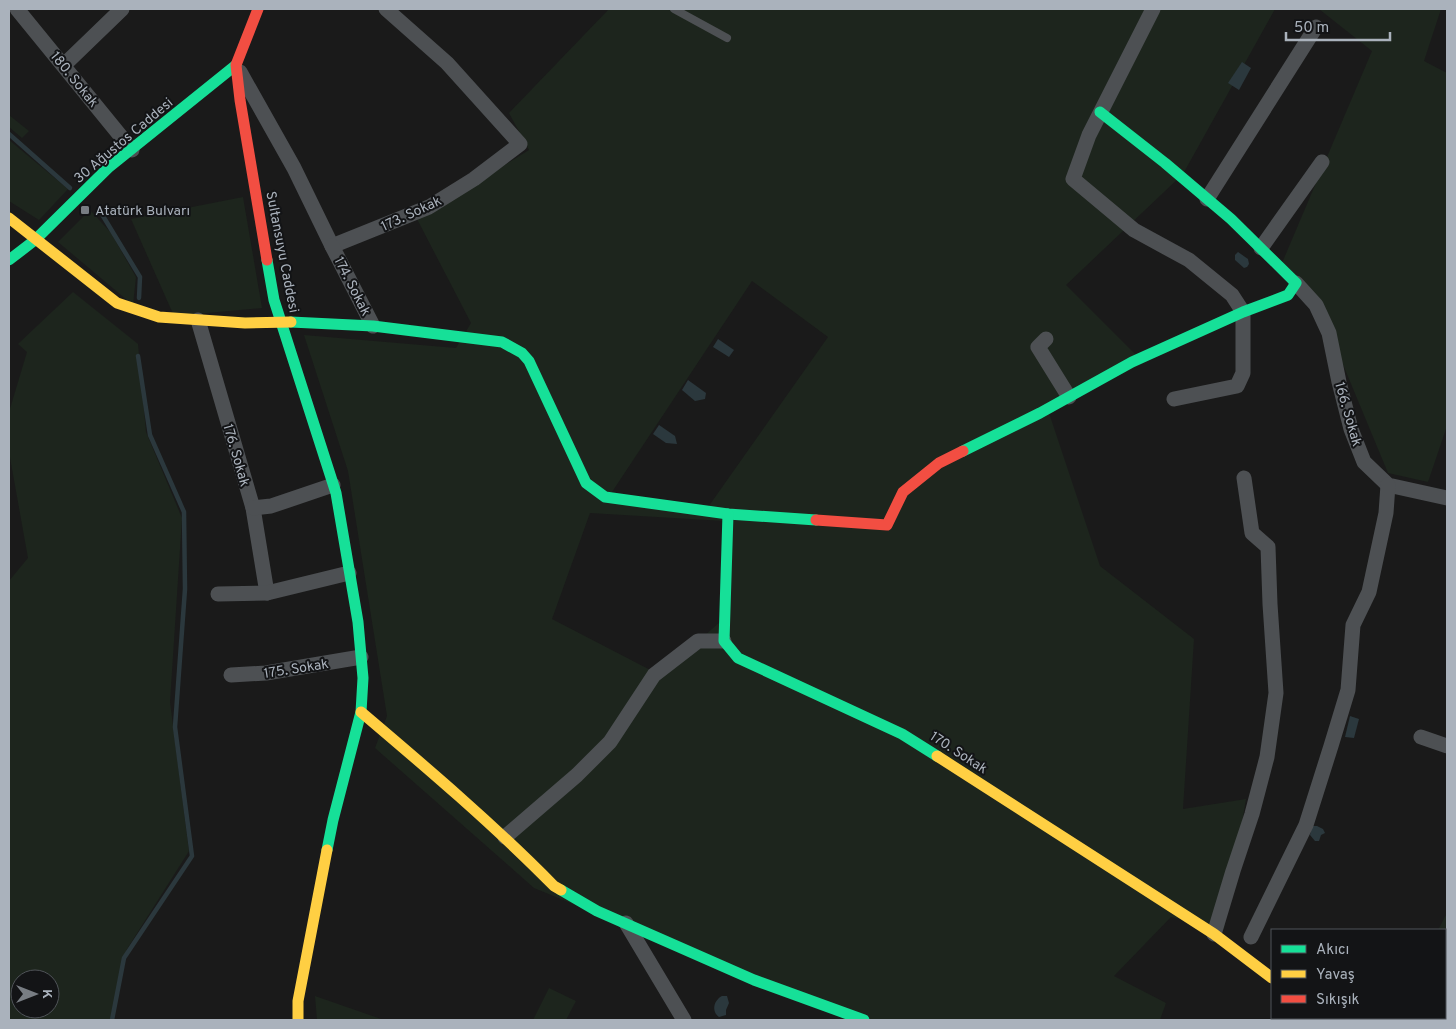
<svg xmlns="http://www.w3.org/2000/svg" width="1456" height="1029" font-family="Overpass,sans-serif">
<style>
.green{fill:#1d251d;fill-rule:evenodd}
.water{fill:#2b383d}
.lines{fill:none;stroke-linecap:round;stroke-linejoin:round}
.stream{stroke:#2b383d;stroke-width:4.5}
.lane{stroke:#4d5053;stroke-width:8}
.street{stroke:#4d5053;stroke-width:15}
.fast{stroke:#16e098;stroke-width:11}
.slow{stroke:#ffcf43;stroke-width:11}
.jam{stroke:#f24e42;stroke-width:11}
.poi-dot{fill:#787d83;stroke:#131416;stroke-width:2}
.labels{text-anchor:middle;stroke-width:4;stroke-linejoin:round;paint-order:stroke}
.street-label{font-size:14px;fill:#aab2bc;stroke:#131416}
.poi-label{font-size:14px;fill:#aab2bc;stroke:#131416;text-anchor:start}
</style>
<rect width="100%" height="100%" fill="#1a1a1a"/>
<g class="green">
<path d="M609 9H1275L1183 174 1066 285 1144 363 1048 410 1100 566 1194 639 1183 809 1246 799 1224 929 1171 917 1114 976 1166 1003 1160 1020H855L534 888 375 748 387 716 348 471 304 335 456 348 471 323 417 219 529 150 509 113ZM752 281 828 337 706 510 610 495ZM590 513 724 521 721 621 660 675 552 619Z"/>
<path d="M1319 9H1441L1424 61 1447 73V426L1428 482 1388 473 1315 297 1282 263 1372 51Z"/>
<path d="M9 115 29 131 22 138 9 127Z"/>
<path d="M9 140 68 189 39 220 9 201Z"/>
<path d="M243 197 262 308 174 316 131 219Z"/>
<path d="M90 210 111 233 136 277 133 305 58 242Z"/>
<path d="M73 292 138 344 146 432 182 518 170 702 189 851 127 949 111 1020H9V581L28 558 9 452V412L27 352 18 344ZM20 979H50V1009H20Z"/>
<path d="M1447 913V1020H1375L1377 1018H1445V930H1438Z"/>
<path d="M549 988 576 1001 566 1020H533Z"/>
<path d="M315 996 384 1020H317Z"/>
</g>
<g class="water">
<path d="M1242 62 1251 68 1239 90 1228 83Z"/>
<path d="M1238 252 1248 259 1249 264 1247 267 1244 268 1235 260V255Z"/>
<path d="M718 339 734 350 729 357 713 347Z"/>
<path d="M688 380 706 393 705 399 695 401 682 390Z"/>
<path d="M659 425 675 436 677 444 666 443 653 434Z"/>
<path d="M1350 716 1359 719 1354 738 1345 737Z"/>
<path d="M1312 826H1317L1323 829 1325 833 1321 835 1319 841H1315L1310 835Z"/>
<path d="M722 996H727L729 1003 726 1010V1015L719 1017C711 1011 714 1000 722 996Z"/>
</g>
<g class="lines">
<g class="stream">
<path d="M9 134 70 188"/>
<path d="M103 216 140 277 139 298"/>
<path d="M112 1020 124 958 192 856 175 727 185 589 184 512 150 435 138 356"/>
</g>
<path class="lane" d="M674 9 727 38"/>
<g class="street">
<path d="M17 9 132 150"/>
<path d="M1153 9 1089 135 1073 179 1134 230 1189 260 1232 295 1243 312V373L1237 386 1174 399"/>
<path d="M64 65 122 9"/>
<path d="M240 72 294 168 332 246 429 207 474 179 520 144 447 63 386 9"/>
<path d="M1207 199 1316 27"/>
<path d="M332 246 373 326"/>
<path d="M1261 248 1322 162"/>
<path d="M1296 283 1316 305 1329 333 1339 382 1351 429 1364 462 1388 485 1447 498"/>
<path d="M198 320 253 508 267 593"/>
<path d="M1046 339 1038 347 1069 397"/>
<path d="M253 508 271 506 333 485"/>
<path d="M218 594 267 593 349 573"/>
<path d="M231 675 266 673 361 657"/>
<path d="M1421 737 1447 746"/>
<path d="M505 837 577 775 610 742 654 675 698 641H724"/>
<path d="M626 923 684 1020"/>
<path d="M1214 934 1233 871 1252 814 1267 757 1276 693 1270 604 1268 547 1252 533 1244 478"/>
<path d="M1251 937 1306 825 1331 746 1348 690 1353 625 1369 592 1386 513 1388 485"/>
</g>
<g class="fast">
<path d="M9 260 35 240 108 168 236 65"/>
<path d="M267 260 274 300 336 493 358 622 363 678 361 712 333 820 327 850"/>
<path d="M291 322 373 326 502 342 522 353 529 361 586 483 605 497 728 514 816 520"/>
<path d="M963 451 1040 413 1132 362 1243 312 1288 295 1296 283 1231 219 1165 163 1100 112"/>
<path d="M728 514 724 641 738 658 902 734 937 756"/>
<path d="M561 890 597 911 754 980 864 1020"/>
</g>
<g class="slow">
<path d="M9 218 117 303 159 317 245 323 291 322"/>
<path d="M361 712C427 768 493 824 554 886L561 890"/>
<path d="M937 756 1214 934 1272 978"/>
<path d="M298 1020V1001L327 850"/>
</g>
<g class="jam">
<path d="M258 9 236 65 240 100 267 260"/>
<path d="M816 520 887 525 903 492 939 463 963 451"/>
</g>
</g>
<rect class="poi-dot" x="80" y="205" width="10" height="10" rx="2.5"/>
<g class="labels">
<g class="street-label">
<text transform="translate(75 79) rotate(51)" y="5">180. Sokak</text>
<text transform="translate(123 140) rotate(-40)" y="5">30 Ağustos Caddesi</text>
<text transform="translate(411 213) rotate(-25)" y="5">173. Sokak</text>
<text transform="translate(283 252) rotate(79)" y="5">Sultansuyu Caddesi</text>
<text transform="translate(353 286) rotate(63)" y="5">174. Sokak</text>
<text transform="translate(1349 414) rotate(74)" y="5">166. Sokak</text>
<text transform="translate(237 455) rotate(74)" y="5">176. Sokak</text>
<text transform="translate(296 668) rotate(-9)" y="5">175. Sokak</text>
<text transform="translate(959 752) rotate(33)" y="5">170. Sokak</text>
</g>
<g class="poi-label">
<text x="95" y="215">Atatürk Bulvarı</text>
</g>
</g>
<rect width="1456" height="1029" fill="none" stroke="#aab2bc" stroke-width="20"/>
<rect x="1271" y="929" width="175" height="90" fill="#131416" stroke="#4f5358"/>
<rect x="1281" y="945" width="25" height="8" fill="#16e098" stroke="#4f5358"/>
<text x="1316" y="954" font-size="15" fill="#aab2bc">Akıcı</text>
<rect x="1281" y="970" width="25" height="8" fill="#ffcf43" stroke="#4f5358"/>
<text x="1316" y="979" font-size="15" fill="#aab2bc">Yavaş</text>
<rect x="1281" y="995" width="25" height="8" fill="#f24e42" stroke="#4f5358"/>
<text x="1316" y="1004" font-size="15" fill="#aab2bc">Sıkışık</text>
<g transform="translate(35 994) rotate(90)"><circle r="24" fill="#131416" stroke="#4f5358"/>
<path d="M0-4L9 19L0 12L-9 19Z" fill="#787d83"/>
<text y="-8" font-size="14" font-weight="bold" text-anchor="middle" fill="#aab2bc">K</text>
</g>
<path d="M1286 32v8h104v-8" fill="none" stroke="#aab2bc" stroke-width="2.5"/>
<text x="1294" y="32" font-size="15" fill="#aab2bc" stroke="#131416" stroke-width="4" paint-order="stroke">50 m</text>
</svg>
